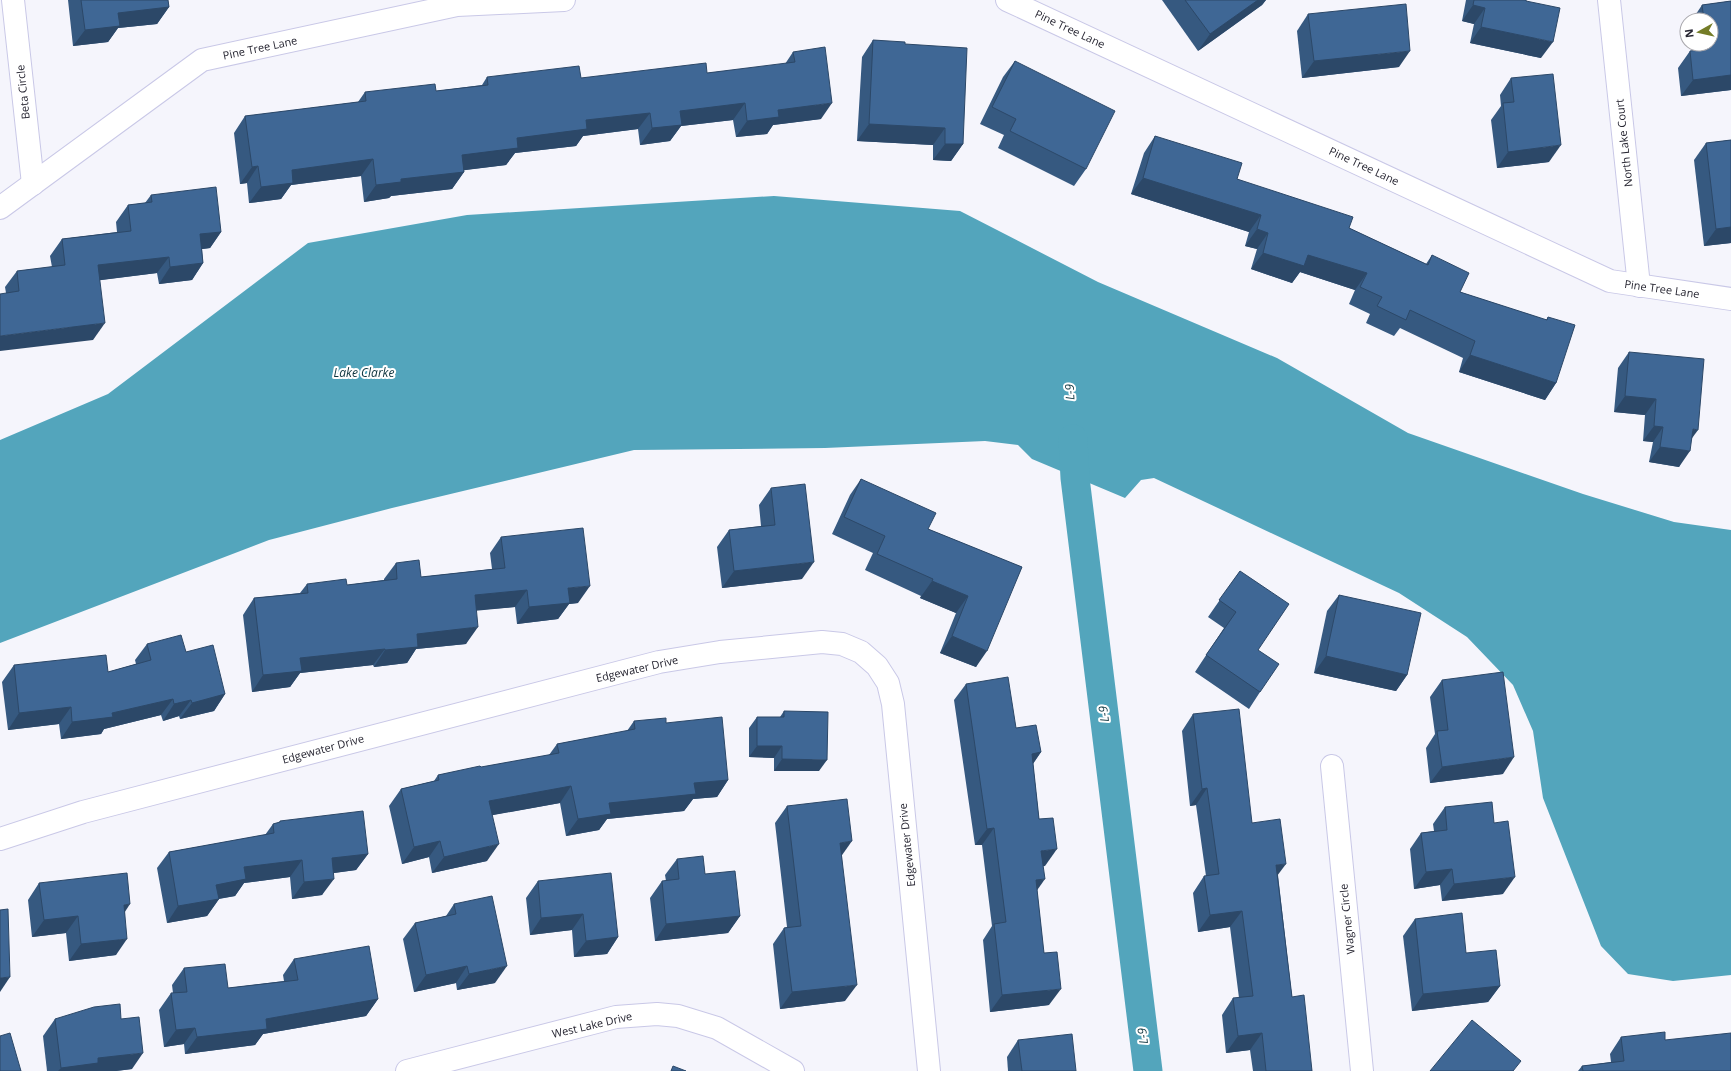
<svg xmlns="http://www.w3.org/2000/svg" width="1731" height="1071" font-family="'Open Sans',sans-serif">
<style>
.water{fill:#53a5bc}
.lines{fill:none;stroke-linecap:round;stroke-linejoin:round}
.canal{stroke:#53a5bc;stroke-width:29}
.street-casing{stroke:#c9c8e7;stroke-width:24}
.street{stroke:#fff;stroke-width:22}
.wall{fill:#365980}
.shaded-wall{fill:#2c4868}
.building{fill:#3f6795;stroke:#2c4868}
.labels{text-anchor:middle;stroke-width:4;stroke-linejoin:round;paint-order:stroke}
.street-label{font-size:11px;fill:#272632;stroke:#fff}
.water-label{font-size:12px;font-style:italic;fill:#0e353f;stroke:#fff}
</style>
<rect width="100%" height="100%" fill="#f5f5fc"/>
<path class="water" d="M774 196 960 211 1098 282 1277 358 1408 433 1583 494 1674 522 1731 530V975L1673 981 1628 974 1601 946 1543 798 1533 731 1513 685 1467 637 1399 593 1154 478 1141 480 1125 498 1032 459 1018 445 985 441 825 448 634 450 392 508 269 540 0 643V440L108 394 308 243 467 215Z"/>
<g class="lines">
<path class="canal" d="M1073 439 1075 478 1148 1071"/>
<defs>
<g id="street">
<path d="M13 0 33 184"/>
<path d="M1007 0 1610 281 1731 299"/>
<path d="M1609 0 1639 286"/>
<path d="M0 208 202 60 457 5 564 0"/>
<path d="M1332 766 1362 1071"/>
<path d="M0 839 83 812 659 662 720 652 822 642 842 644 861 652 877 666 888 683 893 704 929 1071"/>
<path d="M407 1071 616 1017 657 1014 678 1016 717 1028 793 1071"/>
</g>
</defs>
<use href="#street" class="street-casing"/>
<use href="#street" class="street"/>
</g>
<g class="wall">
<path d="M68 0H168L169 7 157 24 118 28 108 42 73 46Z"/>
<path d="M1162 0H1266L1262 5 1198 51Z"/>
<path d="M1466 0H1526L1541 58 1470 43 1474 24 1462 21Z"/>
<path d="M1731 1V90L1681 96 1678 68 1690 51H1694L1693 44H1711V20H1692L1702 5Z"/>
<path d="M1308 14 1399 67 1302 78 1297 31Z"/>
<path d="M873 40 905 44 963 144 951 161 933 160V145L857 141 862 57Z"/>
<path d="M793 52 821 119 773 125 767 134 736 137 733 120 681 126 670 141 640 145 638 129 583 136 576 146 515 153 506 165 464 170V172L452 189 391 196 389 198 364 202 361 176 291 185 281 199 249 203 247 183 240 184 234 133 245 116 358 102 365 92 436 91 482 85 487 77 581 78 707 73 785 64Z"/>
<path d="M1015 61 1086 169 1074 186 998 148 1004 135 980 124 1003 77Z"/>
<path d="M1511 78 1549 162 1497 168 1491 120 1501 106 1500 95Z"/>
<path d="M1155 136 1237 179 1349 228 1426 264 1432 255 1460 292 1546 320 1548 317 1556 383 1545 400 1459 372 1463 358 1400 328 1394 336 1366 323 1370 314 1349 304 1355 290 1300 272 1292 283 1251 269 1257 249 1245 246 1249 232 1131 194 1144 153Z"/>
<path d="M1731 140V243L1704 246 1694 160 1706 143Z"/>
<path d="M151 195 221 232 210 248 202 249 203 263 192 280 159 284 157 273 100 280 93 340 6 293 5 287 17 271 52 267 50 256 62 239 117 232 116 222 128 205 145 203Z"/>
<path d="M1629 352 1692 438 1679 467 1649 462 1653 442 1643 441 1645 415 1614 412 1618 368Z"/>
<path d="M861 479 928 529 1022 567 976 667 940 653 956 613 920 598 921 596 865 570 873 553 832 534 850 495Z"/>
<path d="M771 488 802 579 722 588 717 547 729 530 761 526 759 505Z"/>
<path d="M501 537 578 603 569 604 558 619 517 624 515 607 476 610 466 644 416 649 407 663 374 667 373 665 300 673 290 687 252 692 243 615 254 598 300 593 307 584 347 585 384 580V579L396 563 421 577 492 569 490 553Z"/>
<path d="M1240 571 1258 650 1260 692 1249 709 1195 672 1224 628 1208 617Z"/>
<path d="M1339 595 1407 675 1396 691 1314 673 1327 611Z"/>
<path d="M147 644 186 652 225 694 214 711 180 719 179 716 163 721 161 715 104 729 101 734 61 739 59 724 8 730 2 682 14 665 108 672 136 664 135 660Z"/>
<path d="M1442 680 1503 774 1430 783 1426 748 1435 734 1430 697Z"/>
<path d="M966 684 1016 728 1041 752 1033 764 1039 819 1045 866H1043L1037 890 1049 1005 990 1012 983 940 992 926 982 845H975L954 700Z"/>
<path d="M784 711 819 771H774V758L749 757V728L757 717H780Z"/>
<path d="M1193 714 1252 823 1278 875 1292 997 1312 1071H1253L1250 1050 1226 1053 1222 1015 1233 998H1239L1230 927 1198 932 1193 893 1204 876H1206L1196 805 1190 806 1182 731Z"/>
<path d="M634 721 666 723 728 780 717 797 693 799 684 811 607 819 599 830 566 836 560 803 492 815 487 861 432 873 429 857 402 864 389 806 401 789 434 781 438 775 549 755 557 744 627 731Z"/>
<path d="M787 806 842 856 845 1001 780 1009 773 944 784 928 787 927 775 823Z"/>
<path d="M1445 807 1494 823 1503 894 1442 901 1440 885 1414 889 1410 849 1421 833 1434 831 1433 824Z"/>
<path d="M280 821 368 854 356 870 333 873 322 895 292 899 290 877 244 883 235 896 219 899 207 916 167 923 157 868 169 852 265 835 273 824 279 823Z"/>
<path d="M677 859 705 874 740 916 728 933 655 941 650 898 662 881H666L665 875Z"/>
<path d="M538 881 618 937 607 954 574 957 572 930 530 935 526 898Z"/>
<path d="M39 883 125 913 116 955 69 961 66 933 32 937 28 900Z"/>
<path d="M454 904 495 983 457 990 456 983 414 992 403 939 415 923 446 916Z"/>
<path d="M1415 919 1466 953 1500 986 1488 1002 1412 1011 1403 936Z"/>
<path d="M294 959 378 999 366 1016 263 1034 255 1045 185 1054 184 1044 164 1047 159 1010 171 993H173L172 985 184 968 228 988 284 981 283 975Z"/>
<path d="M55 1019H121L132 1069 116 1071H47L43 1036Z"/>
<path d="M1621 1037 1665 1040 1731 1071H1578L1582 1066 1611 1062 1610 1054Z"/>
<path d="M1018 1040 1076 1071H1008L1007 1057Z"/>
</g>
<g class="shaded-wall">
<path d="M1258 0H1266L1262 5 1198 51 1210 34Z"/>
<path d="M1473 5 1485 8 1474 24 1462 21Z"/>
<path d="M169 7 157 24 118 28 108 42 73 46 85 30 118 13Z"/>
<path d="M1481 27 1553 42 1541 58 1470 43Z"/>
<path d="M1410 51 1399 67 1302 78 1314 61Z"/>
<path d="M1731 75V90L1681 96 1693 80Z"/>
<path d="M745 103 733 120 681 126 670 141 640 145 652 128 680 111Z"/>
<path d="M832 103 821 119 773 125 767 134 736 137 747 121 778 110Z"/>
<path d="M650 113 638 129 583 136 576 146 515 153 506 165 450 172 462 155 517 138 586 120Z"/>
<path d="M869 124 945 128 933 145 857 141Z"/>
<path d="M945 144H963L951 161 933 160Z"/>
<path d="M1561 145 1549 162 1497 168 1508 152Z"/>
<path d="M373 159 361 176 291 185 281 199 249 203 261 187 292 170Z"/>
<path d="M258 166 247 183 240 184 252 167Z"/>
<path d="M464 172 452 189 391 196 389 198 364 202 376 185 401 179Z"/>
<path d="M1143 178 1261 215 1249 232 1131 194Z"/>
<path d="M1731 227V243L1704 246 1716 229Z"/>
<path d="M1257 229 1268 233 1257 249 1245 246Z"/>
<path d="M221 232 210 248 188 251 200 234Z"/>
<path d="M1263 253 1308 255 1367 273 1355 290 1300 272 1292 283 1251 269Z"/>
<path d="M169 257 157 273 86 282 98 265Z"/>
<path d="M203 263 192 280 159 284 170 267Z"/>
<path d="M105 323 93 340 0 351V336Z"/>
<path d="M1470 355 1556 383 1545 400 1459 372Z"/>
<path d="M1625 396 1656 399 1645 415 1614 412Z"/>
<path d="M1654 426 1663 427 1653 442 1643 441Z"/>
<path d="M1693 429 1698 430 1687 445Z"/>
<path d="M1660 447 1690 451 1679 467 1649 462Z"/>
<path d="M814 562 802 579 722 588 734 571Z"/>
<path d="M932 581 968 596 956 613 920 598Z"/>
<path d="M590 586 578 603 569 604 558 619 517 624 529 607 568 588Z"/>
<path d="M527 590 515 607 463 612 475 595Z"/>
<path d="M478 627 466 644 416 649 407 663 374 667 385 650 417 634Z"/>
<path d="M952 636 987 651 976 667 940 653Z"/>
<path d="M385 649 373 665 300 673 290 687 252 692 263 675 300 658Z"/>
<path d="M1326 656 1407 675 1396 691 1314 673Z"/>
<path d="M225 694 214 711 180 719 192 703Z"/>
<path d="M173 699 161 715 104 729 101 734 61 739 72 722 112 713Z"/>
<path d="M191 700 179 716 163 721 174 704Z"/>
<path d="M71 707 59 724 8 730 19 713Z"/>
<path d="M757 746H782L774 758 749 757Z"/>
<path d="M1041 752 1029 769 1032 754Z"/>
<path d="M1514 757 1503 774 1430 783 1442 767Z"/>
<path d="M782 759 827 760 819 771H774Z"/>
<path d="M728 780 717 797 693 799 684 811 607 819 599 830 566 836 578 819 609 803 694 783Z"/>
<path d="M571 786 560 803 477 818 489 801Z"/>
<path d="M1207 788 1196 805 1190 806 1202 789Z"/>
<path d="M994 828 982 845H975L987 829Z"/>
<path d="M440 841 429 857 402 864 414 847Z"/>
<path d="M852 841 840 858V843Z"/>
<path d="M499 844 487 861 432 873 444 857Z"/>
<path d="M1057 849 1045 866 1030 868 1041 851Z"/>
<path d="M368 854 356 870 320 875 332 858Z"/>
<path d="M302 860 290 877 244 883 235 896 205 901 216 885 244 867Z"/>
<path d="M1286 864 1274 880 1276 865Z"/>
<path d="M1452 869 1440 885 1414 889 1426 872Z"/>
<path d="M1515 877 1503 894 1442 901 1454 884Z"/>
<path d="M334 879 322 895 292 899 304 882Z"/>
<path d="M1045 879 1033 896 1036 880Z"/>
<path d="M219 899 207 916 167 923 178 906Z"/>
<path d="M130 904 119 921 124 905Z"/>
<path d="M1242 911 1230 927 1198 932 1210 915Z"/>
<path d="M583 914 572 930 530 935 541 918Z"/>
<path d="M78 916 66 933 32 937 44 920Z"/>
<path d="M740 916 728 933 655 941 666 924Z"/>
<path d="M618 937 607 954 574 957 586 941Z"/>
<path d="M127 939 116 955 69 961 81 944Z"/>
<path d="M467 966 456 983 414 992 426 975Z"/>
<path d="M507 966 495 983 457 990 469 974Z"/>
<path d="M10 977 0 992V978Z"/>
<path d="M857 985 845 1001 780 1009 792 992Z"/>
<path d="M1500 986 1488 1002 1412 1011 1423 994Z"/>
<path d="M1061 989 1049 1005 990 1012 1002 995Z"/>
<path d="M378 999 366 1016 263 1034 255 1045 185 1054 197 1037 266 1019Z"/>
<path d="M195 1028 184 1044 164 1047 176 1030Z"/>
<path d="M1262 1033 1250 1050 1226 1053 1238 1036Z"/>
<path d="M143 1053 132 1069 116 1071H58L61 1068 98 1058Z"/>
</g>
<g class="building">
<path d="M81 0H168L169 7 118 13 120 26 85 30Z"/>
<path d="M1185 0H1258L1210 34Z"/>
<path d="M1474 0H1526V1L1560 8 1553 42 1481 27 1485 8 1473 5Z"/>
<path d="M1731 1V75L1693 80 1690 51 1708 49 1707 44H1711V20H1704L1702 5Z"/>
<path d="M1406 4 1410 51 1314 61 1308 14Z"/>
<path d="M873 40 905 42V44L967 48 963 144H945V128L869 124Z"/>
<path d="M825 47 832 103 778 110 779 117 747 121 745 103 680 111 682 125 652 128 650 113 586 120 587 129 517 138 518 148 462 155 464 172 401 179V182L376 185 373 159 292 170 293 183 261 187 258 166 252 167 245 116 366 101 365 92 435 84 436 91 488 85 487 77 579 66 581 78 706 63 707 73 795 62 793 52Z"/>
<path d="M1015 61 1115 111 1086 169 1010 131 1016 119 992 107Z"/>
<path d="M1553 74 1561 145 1508 152 1503 103 1514 102 1511 78Z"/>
<path d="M1155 136 1242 163 1237 179 1353 217 1349 228 1428 265 1432 255 1469 273 1460 292 1547 320 1548 317 1575 325 1556 383 1470 355 1475 341 1410 310 1406 320 1377 306 1382 297 1360 287 1367 273 1308 255 1304 266 1263 253 1268 233 1257 229 1261 215 1143 178Z"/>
<path d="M1731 140V227L1716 229 1706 143Z"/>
<path d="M216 187 221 232 200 234 203 263 170 267 169 257 98 265 105 323 0 336V294L19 291 17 271 65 265 62 239 131 231 128 205 152 202 151 195Z"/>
<path d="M1629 352 1704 359 1698 430 1693 429 1690 451 1660 447 1663 427 1654 426 1656 399 1625 396Z"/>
<path d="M861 479 936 513 928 529 1022 567 987 651 952 636 968 596 932 581 933 579 877 554 885 536 844 517Z"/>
<path d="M805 484 814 562 734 571 729 530 775 525 771 488Z"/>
<path d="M583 528 590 586 568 588 570 603 529 607 527 590 475 595 478 627 417 634 418 647 385 650V649L300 658 302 671 263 675 254 598 308 593 307 584 346 579 347 585 397 579 396 563 419 560 421 577 505 568 501 537Z"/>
<path d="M1240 571 1289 604 1258 650 1279 664 1260 692 1206 655 1236 612 1219 600Z"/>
<path d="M1339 595 1421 613 1407 675 1326 656Z"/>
<path d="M181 635 186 652 213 645 225 694 192 703 191 700 174 704 173 699 112 713 113 717 72 722 71 707 19 713 14 665 106 655 108 672 151 660 147 644Z"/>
<path d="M1503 672 1514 757 1442 767 1437 731 1448 730 1442 680Z"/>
<path d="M1008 677 1016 728 1036 725 1041 752 1032 754 1039 819 1053 818 1057 849 1041 851 1045 879 1036 880 1044 953 1057 952 1061 989 1002 995 994 924 1006 922 994 828 987 829 966 684Z"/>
<path d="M1239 709 1252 823 1280 819 1286 864 1276 865 1292 997 1304 995 1312 1071H1266L1262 1033 1238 1036 1233 998 1253 996 1242 911 1210 915 1204 876 1219 874 1207 788 1202 789 1193 714Z"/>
<path d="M784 711 828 712 827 760 782 759V746H757V717H784Z"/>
<path d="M722 717 728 780 694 783 696 794 609 803 611 814 578 819 571 786 489 801 499 844 444 857 440 841 414 847 401 789 439 780 438 775 480 766 481 767 559 753 557 744 635 729 634 721 666 718V723Z"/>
<path d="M847 799 852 841 840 843 857 985 792 992 784 928 801 926 787 806Z"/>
<path d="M1492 802 1494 823 1508 821 1515 877 1454 884 1452 869 1426 872 1421 833 1447 830 1445 807Z"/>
<path d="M363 811 368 854 332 858 334 879 304 882 302 860 244 867 246 879 216 885 219 899 178 906 169 852 274 833 273 824 280 822V821Z"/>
<path d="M703 856 705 874 735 871 740 916 666 924 662 881 679 879 677 859Z"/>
<path d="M127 873 130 904 124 905 127 939 81 944 78 916 44 920 39 883Z"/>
<path d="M611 873 618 937 586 941 583 914 541 918 538 881Z"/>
<path d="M492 896 507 966 469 974 467 966 426 975 415 923 456 914 454 904Z"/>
<path d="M8 909 10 977 0 978V910Z"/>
<path d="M1462 913 1466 953 1496 950 1500 986 1423 994 1415 919Z"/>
<path d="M369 946 378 999 266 1019 267 1029 197 1037 195 1028 176 1030 171 993 187 992 184 968 225 964 228 988 298 980 294 959Z"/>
<path d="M120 1004 121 1019 139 1017 143 1053 98 1058V1063L61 1068 55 1019 94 1007Z"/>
<path d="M1472 1020 1521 1061 1513 1071H1430Z"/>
<path d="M1665 1032V1040L1731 1033V1071H1583L1582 1066 1624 1061 1621 1037Z"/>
<path d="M10 1033 21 1071H0V1036Z"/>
<path d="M1072 1034 1076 1071H1022L1018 1040Z"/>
<path d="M673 1066 686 1071H671Z"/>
</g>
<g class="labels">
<g class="street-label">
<text transform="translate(1070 29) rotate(25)" y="4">Pine Tree Lane</text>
<text transform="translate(260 48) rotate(-12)" y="4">Pine Tree Lane</text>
<text transform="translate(23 92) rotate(-96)" y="4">Beta Circle</text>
<text transform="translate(1624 143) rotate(-96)" y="4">North Lake Court</text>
<text transform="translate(1364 166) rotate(25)" y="4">Pine Tree Lane</text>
<text transform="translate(1662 289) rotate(8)" y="4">Pine Tree Lane</text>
<text transform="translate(637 669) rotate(-13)" y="4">Edgewater Drive</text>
<text transform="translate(323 749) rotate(-15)" y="4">Edgewater Drive</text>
<text transform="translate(907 845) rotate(-96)" y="4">Edgewater Drive</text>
<text transform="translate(1347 919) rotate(-96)" y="4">Wagner Circle</text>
<text transform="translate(592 1025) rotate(-13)" y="4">West Lake Drive</text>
</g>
<g class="water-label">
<text x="364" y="377">Lake Clarke</text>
<text transform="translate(1070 392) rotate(-94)" y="4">L-9</text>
<text transform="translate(1104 714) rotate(-97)" y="4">L-9</text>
<text transform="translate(1143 1036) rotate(-97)" y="4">L-9</text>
</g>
</g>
<g transform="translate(1699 32) rotate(262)"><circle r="19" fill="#ffffff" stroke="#a9a8ad"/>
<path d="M0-3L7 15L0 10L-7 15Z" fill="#747c27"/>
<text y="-6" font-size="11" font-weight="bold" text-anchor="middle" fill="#272632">N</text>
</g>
</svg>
